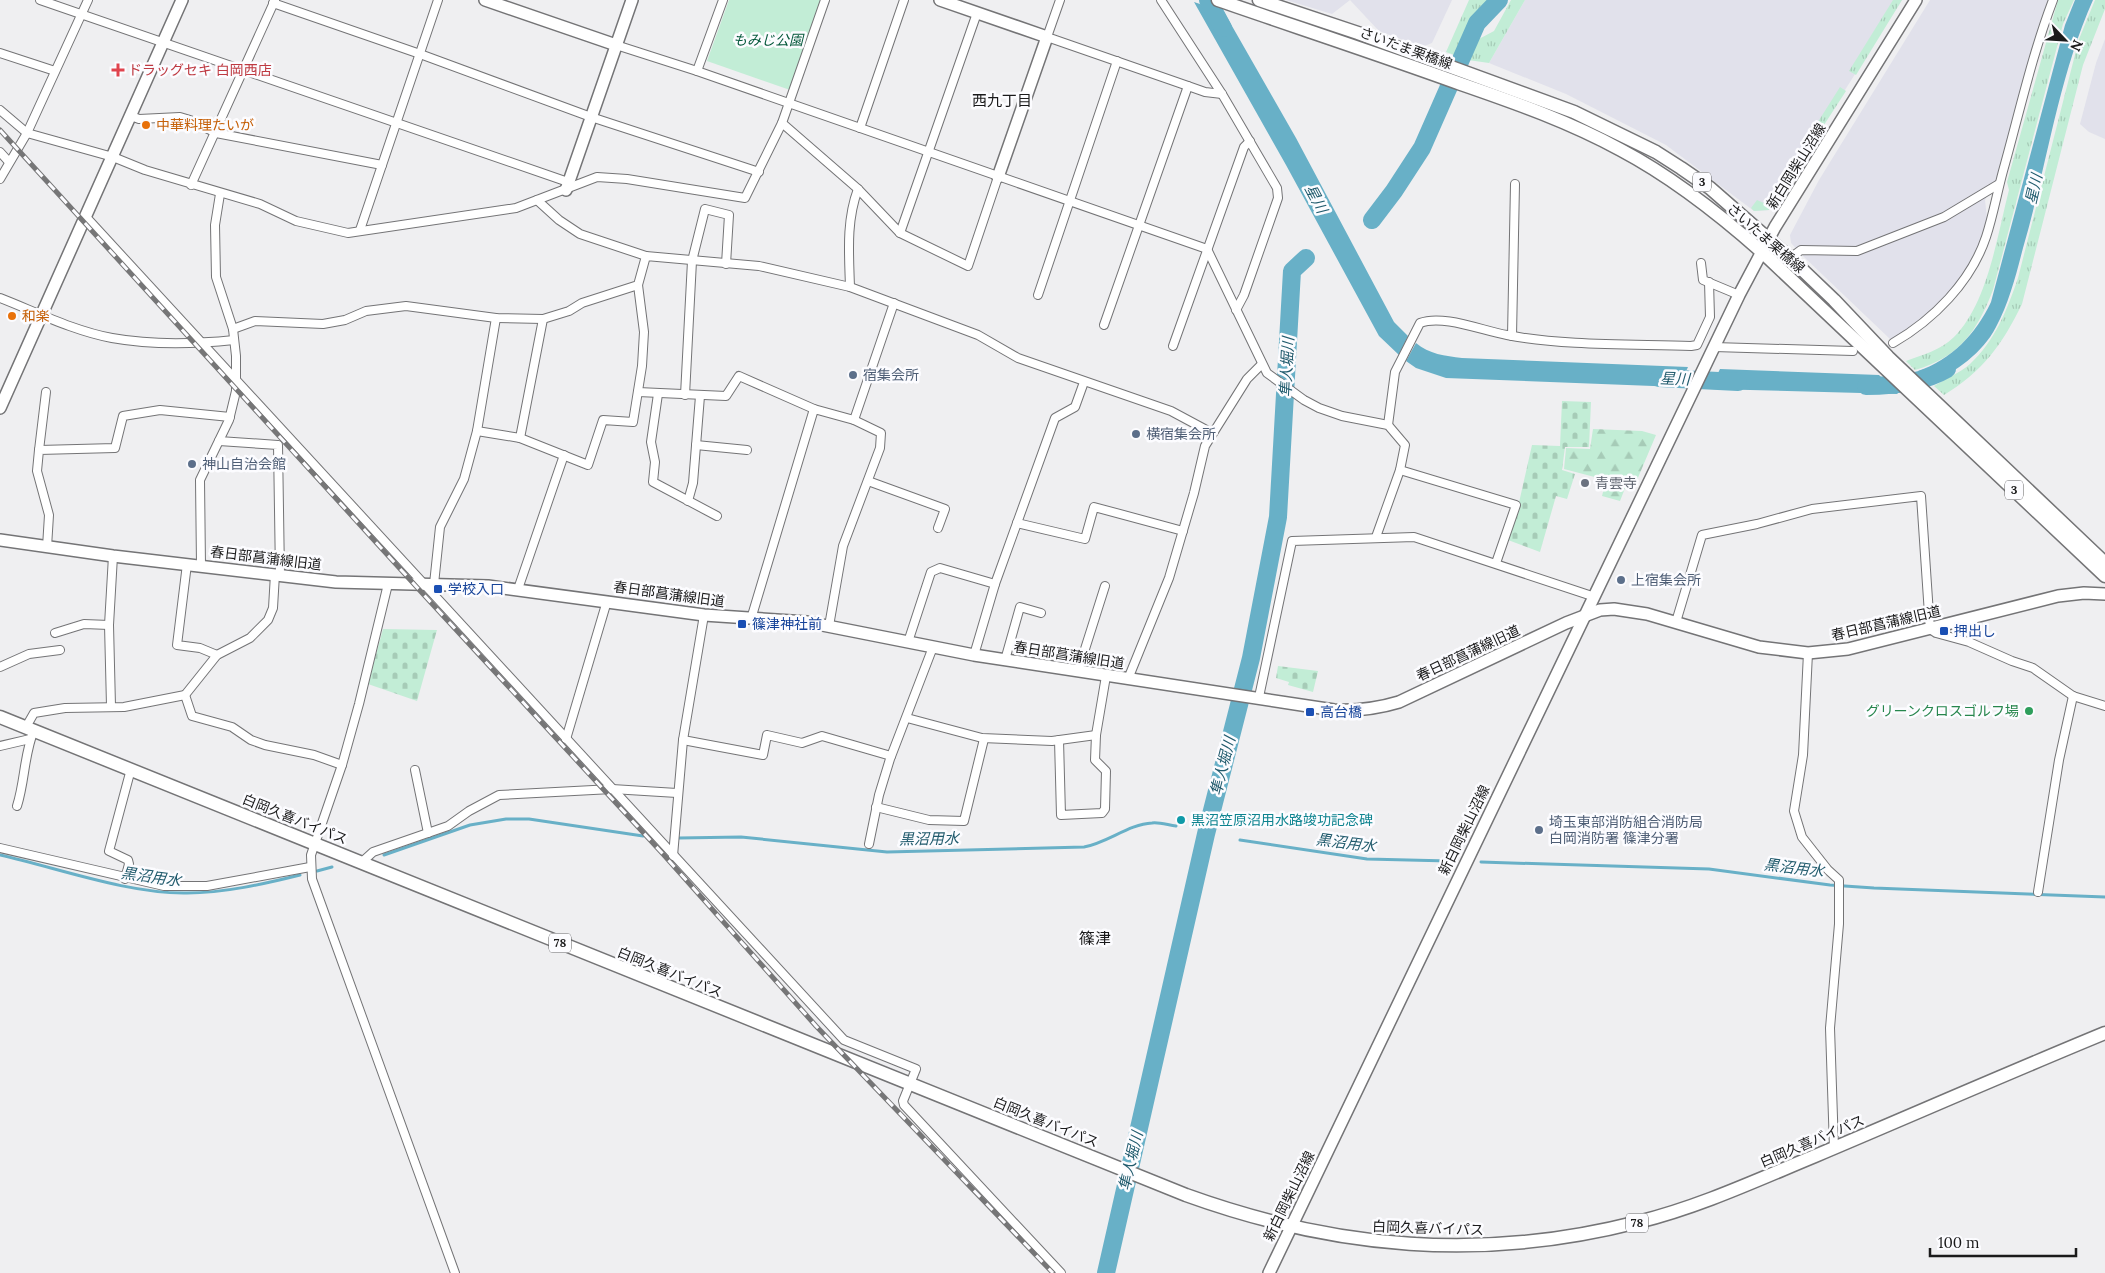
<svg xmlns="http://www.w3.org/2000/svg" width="2105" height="1273" font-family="Lora,'Noto Sans JP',serif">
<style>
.built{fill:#e1e1eb}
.grass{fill:url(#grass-tufts)}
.forest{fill:url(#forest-firs)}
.cemetery{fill:url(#cemetery-stones)}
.park{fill:#c2edd6}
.water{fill:#68b0c7}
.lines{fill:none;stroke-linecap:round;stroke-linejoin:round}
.stream{stroke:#68b0c7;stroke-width:3}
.river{stroke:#68b0c7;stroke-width:18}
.street-casing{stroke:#747476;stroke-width:10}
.secondary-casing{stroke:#747476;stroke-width:14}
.primary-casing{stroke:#747476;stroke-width:15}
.street{stroke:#fff;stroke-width:8}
.secondary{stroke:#fff;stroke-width:11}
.primary{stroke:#fff;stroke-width:12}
.rail-casing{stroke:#767677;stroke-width:5}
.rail{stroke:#fcfcff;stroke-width:3;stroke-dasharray:9;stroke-linecap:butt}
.health-dot{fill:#e0444e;stroke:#fcfcff;stroke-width:2}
.food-dot{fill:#e8710a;stroke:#fcfcff;stroke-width:2}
.service-dot{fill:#5c6f8a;stroke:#fcfcff;stroke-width:2}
.worship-dot{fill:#6b7280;stroke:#fcfcff;stroke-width:2}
.transit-dot{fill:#1a4fb4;stroke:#fcfcff;stroke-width:2}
.leisure-dot{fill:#2e9e5b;stroke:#fcfcff;stroke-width:2}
.culture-dot{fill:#0f9aa8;stroke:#fcfcff;stroke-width:2}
.labels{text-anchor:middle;stroke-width:5;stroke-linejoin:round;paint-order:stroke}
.shield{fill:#fcfcff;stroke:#5e5e5f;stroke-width:1}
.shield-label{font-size:12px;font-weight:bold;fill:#1a1a1b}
.park-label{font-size:14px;font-style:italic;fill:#025739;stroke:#fcfcff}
.street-label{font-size:14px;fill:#1a1a1b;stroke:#fcfcff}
.health-label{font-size:14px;fill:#be3a42;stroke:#fcfcff;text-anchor:start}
.food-label{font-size:14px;fill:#c56008;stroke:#fcfcff;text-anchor:start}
.service-label{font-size:14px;fill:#4e5e75;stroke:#fcfcff;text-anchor:start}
.worship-label{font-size:14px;fill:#5b616d;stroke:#fcfcff;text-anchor:start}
.transit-label{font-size:14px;fill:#164399;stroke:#fcfcff;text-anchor:start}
.leisure-label{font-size:14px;fill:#27864d;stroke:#fcfcff;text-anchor:end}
.culture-label{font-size:14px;fill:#0d838f;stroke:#fcfcff;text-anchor:start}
.neighbourhood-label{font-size:15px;fill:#1a1a1b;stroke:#fcfcff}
.water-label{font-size:15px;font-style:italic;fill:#215b6d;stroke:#fcfcff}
.quarter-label{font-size:16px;fill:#1a1a1b;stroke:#fcfcff}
</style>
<defs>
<pattern id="grass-tufts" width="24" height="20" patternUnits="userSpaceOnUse" patternTransform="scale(1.25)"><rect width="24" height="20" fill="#c2edd6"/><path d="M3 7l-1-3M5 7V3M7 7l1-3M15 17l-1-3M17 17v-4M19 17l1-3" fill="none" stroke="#a6cbb7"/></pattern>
<pattern id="forest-firs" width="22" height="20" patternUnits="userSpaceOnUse" patternTransform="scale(1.25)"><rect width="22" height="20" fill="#c2edd6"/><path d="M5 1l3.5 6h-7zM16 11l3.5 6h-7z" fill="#a6cbb7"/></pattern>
<pattern id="cemetery-stones" width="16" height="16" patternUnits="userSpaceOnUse" patternTransform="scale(1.25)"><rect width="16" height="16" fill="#c2edd6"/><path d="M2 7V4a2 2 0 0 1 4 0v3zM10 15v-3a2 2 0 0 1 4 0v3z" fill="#a6cbb7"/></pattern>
</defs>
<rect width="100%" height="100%" fill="#efeff1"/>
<g class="built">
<path d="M1286 0H1350L1332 14Z"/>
<path d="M1350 0H1452L1432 43 1422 47 1379 31Z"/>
<path d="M1525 0H1902L1769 210 1754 211 1666 145 1566 94 1489 63Z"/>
<path d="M1930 0H2048L1998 175 1985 200 1987 218 1980 242 1959 282 1923 319 1896 337 1890 339 1804 257 1791 243 1790 235 1819 180Z"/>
<path d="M2105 39V139L2089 132 2080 124 2096 63Z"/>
</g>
<g class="grass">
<path d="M1469 0H1489L1474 20 1457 56 1446 52Z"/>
<path d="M1511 0H1525L1489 63 1468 60 1477 40 1494 31Z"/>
<path d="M1893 0H1902L1856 75 1849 71Z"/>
<path d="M2058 0H2074L2063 24 1993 290C1977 331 1960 357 1915 370L1906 361C1922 355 1941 350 1954 337 1988 303 1997 236 2009 190L2007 182Z"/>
<path d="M2095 0H2105V9L2083 65 2022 304C2002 345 1983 371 1944 395L1934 386C1945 379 1960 373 1970 364 1995 341 2007 310 2018 278L2079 39Z"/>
<path d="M1840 87 1846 91 1769 210 1754 211 1751 208 1757 200 1766 204Z"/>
</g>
<path class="forest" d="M1593 429 1642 431 1656 435 1637 480 1629 478 1620 501 1602 496 1606 480 1564 469 1566 448 1590 449Z"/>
<g class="cemetery">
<path d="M1562 401 1591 402 1589 447H1565L1562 470 1575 474 1567 499 1556 496 1540 552 1508 540 1518 507 1532 445 1560 446Z"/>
<path d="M383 629 437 630 417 701 368 684Z"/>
<path d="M1278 666 1318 671 1313 692 1288 685 1289 682 1276 678Z"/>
</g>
<path class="park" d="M729 0H822L793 91 707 61Z"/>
<g class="water">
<path d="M2075 0H2093C2058 78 2047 166 2023 248 2016 275 2009 303 1996 327 1982 354 1957 370 1931 384L1918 371C1951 360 1976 334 1991 302L2065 25Z"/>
<path d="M1194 2 1224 12 1296 138 1394 322 1408 336 1399 355 1379 336 1286 165Z"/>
<path d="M1416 343C1429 354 1445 356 1462 358L1688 367 1679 387 1446 378 1416 368 1406 361Z"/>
<path d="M1720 369 1879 375 1898 394 1710 389Z"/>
</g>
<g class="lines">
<g class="stream">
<path d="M679 838 741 837 887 852 1084 847C1107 843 1129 824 1152 823 1159 822 1168 825 1176 826"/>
<path d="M1240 840 1367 859 1449 861"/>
<path d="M0 855C58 868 128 894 187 893 224 893 264 884 300 875"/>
<path d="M384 855 470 825 506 819H529L643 836"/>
<path d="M1481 862 1709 869 1830 885 1874 888 2105 897"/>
<path d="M317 871 332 867"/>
</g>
<g class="river">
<path d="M1208 0 1223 28"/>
<path d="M1372 220 1394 191 1422 148 1477 23 1499 0"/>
<path d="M1659 378 1738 382"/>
<path d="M1866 386C1893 386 1923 383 1947 369"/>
<path d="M1106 1273 1206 834 1251 658 1278 517 1292 271 1306 258"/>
</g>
<defs>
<g id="street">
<path d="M40 0 568 182"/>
<path d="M1060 0 1047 37 1188 86 1205 92 1222 94"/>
<path d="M1161 0 1222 94 1277 188 1278 198 1244 295 1236 310"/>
<path d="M273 3 420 54 591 117 759 172"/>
<path d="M616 45 697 71 1207 249 1267 373 1304 400 1319 408 1342 416 1388 425 1405 445 1400 470 1376 537"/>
<path d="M0 53 55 71"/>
<path d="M697 71 723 0"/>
<path d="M0 110 27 133 113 157 145 170 260 204 296 221 348 233 516 208 597 177 627 179 745 198 782 123 825 0"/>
<path d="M131 116 139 119 180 117 190 120 216 133 382 165"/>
<path d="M782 123 858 189 900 233 968 266 998 177"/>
<path d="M860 128 904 0"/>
<path d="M0 152 9 162"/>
<path d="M0 179 27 133 88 0"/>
<path d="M191 185 275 0"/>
<path d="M858 189C846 221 849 254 850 287L978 335 1018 358 1171 411 1212 433"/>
<path d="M537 200 559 220 580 234 646 256"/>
<path d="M86 217 844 1040 916 1069 903 1101 904 1105 1061 1273"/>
<path d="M360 230 438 0"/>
<path d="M900 233 977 13"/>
<path d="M1790 258 1801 250 1857 251 1944 217 1999 184"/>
<path d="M1701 263 1703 280 1739 295"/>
<path d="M1038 295 1117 61"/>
<path d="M0 298C36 312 74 331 112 338 151 345 195 344 234 340"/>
<path d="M1104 325 1188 86"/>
<path d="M233 329 255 321 323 324 345 320 366 311 406 306 496 318 543 319 569 311 582 303 638 285 646 256 759 266 850 287"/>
<path d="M1512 336 1515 184"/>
<path d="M1893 343C1933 320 1971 282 1986 237 1993 216 1997 193 2003 171 2019 114 2032 55 2053 0"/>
<path d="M1173 346 1244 147 1250 141"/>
<path d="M1714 347 1853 351"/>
<path d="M638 392 726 396 739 376 814 409"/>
<path d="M658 394 651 442 655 462 653 482 717 516"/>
<path d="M685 395 692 261 705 209 729 215 726 264"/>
<path d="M1388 425 1395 372 1420 323C1443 314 1483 331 1507 335 1563 346 1633 344 1691 346L1697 345 1710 317 1709 282"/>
<path d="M477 431 520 438 588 465 603 420 633 422 642 366 644 332 638 285"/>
<path d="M520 438 543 319"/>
<path d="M219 441 278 445 280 575"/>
<path d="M696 445 747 450"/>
<path d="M39 450 46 392"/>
<path d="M1400 470 1516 505 1496 563"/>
<path d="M868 481 945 509 938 528"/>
<path d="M688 501 693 483 700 396"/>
<path d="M1017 523 1085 539 1094 507 1183 531"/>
<path d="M47 547 49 515 37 471 39 450 115 448 123 416 160 410 230 417"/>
<path d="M187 564 177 645 200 648 217 655"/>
<path d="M201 565 200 480 229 420 236 391V356L233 329 216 277 215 225 220 194"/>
<path d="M388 584 359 704 342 765 311 855 312 879 455 1273"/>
<path d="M434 584 440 527 464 479 477 431 496 318"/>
<path d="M518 589 564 455"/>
<path d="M751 619 814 409 854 420 894 303"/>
<path d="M1676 622 1702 535 1757 524 1812 509 1921 496 1930 629 1936 633 1969 642 2012 661 2033 668 2073 696 2105 706"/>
<path d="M829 626 843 546 880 448 881 433 854 420"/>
<path d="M55 633 84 624 109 625"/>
<path d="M908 642 931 572 940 568 995 584"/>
<path d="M1808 653 1803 755 1794 811 1802 837 1828 870 1839 880V924L1830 1028 1834 1148"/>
<path d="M974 655 995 584 1055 418 1075 407 1084 382"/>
<path d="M1005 660 1020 607 1041 613"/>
<path d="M0 667 29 654 60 650"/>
<path d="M1078 671 1105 586"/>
<path d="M1128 679 1169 578 1194 493 1205 446 1247 379 1261 365"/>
<path d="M185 695 217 655 250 638 268 620 273 608 275 574"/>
<path d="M1259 697 1292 541 1414 537 1595 597"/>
<path d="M111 706 109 625 113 556"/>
<path d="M907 718 982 738 1052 741 1096 735"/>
<path d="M26 727 34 713 65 708 124 707 185 695 192 716 232 727 251 740 265 745 314 755 342 765"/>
<path d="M566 739 607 601"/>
<path d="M683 740 763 755 767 735 802 743 822 736 891 756"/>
<path d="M1059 740 1061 815 1102 813 1105 809 1106 771 1095 760 1096 735 1106 676"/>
<path d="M0 746 30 739"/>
<path d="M415 770 428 833"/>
<path d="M17 806C25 781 24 754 34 730"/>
<path d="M876 807 929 820 964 821 984 739"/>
<path d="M869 844 879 795 890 759 933 647"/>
<path d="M0 848 164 886H207L310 867"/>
<path d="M673 856 683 740 704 615"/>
<path d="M362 862 373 852 448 826 469 811 499 795 612 789 677 793"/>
<path d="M125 879 129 864 128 860 109 851 131 769"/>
<path d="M2038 892 2059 760 2073 696"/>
</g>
<g id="secondary">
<path d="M485 0 616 45"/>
<path d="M940 0 1047 37 998 177"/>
<path d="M566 190 632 0"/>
<path d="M0 408 182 0"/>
<path d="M0 540 113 556 336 582 488 586 704 615 807 622 974 655 1334 710C1357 711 1376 709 1399 702L1566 623 1600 610 1614 609 1647 614 1759 647 1808 653 1848 649 2058 596 2084 593 2105 594"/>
<path d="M1269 1273 1739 295 1775 227 1916 0"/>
</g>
<g id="primary">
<path d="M1218 0C1299 28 1381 55 1461 84 1516 103 1570 122 1621 150 1672 177 1718 213 1762 252L2105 576"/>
<path d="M1259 0 1358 33 1574 112 1656 152 1681 168 1710 188 1790 258 1834 300 1888 357 2105 563"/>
<path d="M0 717 1186 1195C1336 1249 1482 1262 1638 1222 1699 1207 1757 1180 1815 1156 1912 1115 2008 1073 2105 1033"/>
</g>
</defs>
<use href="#street" class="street-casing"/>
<use href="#secondary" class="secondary-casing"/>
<use href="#primary" class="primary-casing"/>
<use href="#street" class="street"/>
<use href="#secondary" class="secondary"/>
<use href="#primary" class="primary"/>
<defs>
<path id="rail" d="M0 130 424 595 663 854 816 1026 1053 1273"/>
</defs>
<use href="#rail" class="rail-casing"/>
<use href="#rail" class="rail"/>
</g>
<path class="health-dot" d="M115.5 62.5h5v5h5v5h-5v5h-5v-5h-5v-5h5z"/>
<g class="food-dot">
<circle cx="146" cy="125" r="5"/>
<circle cx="12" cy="316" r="5"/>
</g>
<g class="service-dot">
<circle cx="853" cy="375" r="5"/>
<circle cx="1136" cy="434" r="5"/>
<circle cx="192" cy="464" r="5"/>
<circle cx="1621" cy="580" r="5"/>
<circle cx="1539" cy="830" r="5"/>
</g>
<circle class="worship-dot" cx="1585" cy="483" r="5"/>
<g class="transit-dot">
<rect x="433" y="584" width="10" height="10" rx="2.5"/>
<rect x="737" y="619" width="10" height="10" rx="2.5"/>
<rect x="1939" y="626" width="10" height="10" rx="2.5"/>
<rect x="1305" y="707" width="10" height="10" rx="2.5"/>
</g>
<circle class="leisure-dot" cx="2029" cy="711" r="5"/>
<circle class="culture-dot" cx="1181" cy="820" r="5"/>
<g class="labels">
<g class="shield">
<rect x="1693" y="172.5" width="18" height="19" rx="4"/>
<rect x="2005" y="480.5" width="18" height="19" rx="4"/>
<rect x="549" y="933.5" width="22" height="19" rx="4"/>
<rect x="1626" y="1213.5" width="22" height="19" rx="4"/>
</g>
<g class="shield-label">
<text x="1702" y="186">3</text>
<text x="2014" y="494">3</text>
<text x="560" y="947">78</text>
<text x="1637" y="1227">78</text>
</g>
<g class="park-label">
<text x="768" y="45">もみじ公園</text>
</g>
<g class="street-label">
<text transform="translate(1406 48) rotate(20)" y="5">さいたま栗橋線</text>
<text transform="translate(1796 166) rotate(-58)" y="5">新白岡柴山沼線</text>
<text transform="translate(1766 238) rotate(41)" y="5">さいたま栗橋線</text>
<text transform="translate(266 558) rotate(7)" y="5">春日部菖蒲線旧道</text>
<text transform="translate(669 594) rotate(8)" y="5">春日部菖蒲線旧道</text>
<text transform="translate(1886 623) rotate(-13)" y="5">春日部菖蒲線旧道</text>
<text transform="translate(1468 653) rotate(-25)" y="5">春日部菖蒲線旧道</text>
<text transform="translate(1069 655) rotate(9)" y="5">春日部菖蒲線旧道</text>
<text transform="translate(295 819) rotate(22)" y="5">白岡久喜バイパス</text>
<text transform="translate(1464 830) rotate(-64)" y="5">新白岡柴山沼線</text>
<text transform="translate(670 972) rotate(22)" y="5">白岡久喜バイパス</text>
<text transform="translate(1046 1122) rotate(22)" y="5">白岡久喜バイパス</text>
<text transform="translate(1812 1141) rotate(-23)" y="5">白岡久喜バイパス</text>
<text transform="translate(1289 1196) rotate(-64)" y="5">新白岡柴山沼線</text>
<text transform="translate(1428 1228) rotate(2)" y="5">白岡久喜バイパス</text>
</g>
<g class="health-label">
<text x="128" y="75">ドラッグセキ 白岡西店</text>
</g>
<g class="food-label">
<text x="156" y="130">中華料理たいが</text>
<text x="22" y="321">和楽</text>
</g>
<g class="service-label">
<text x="863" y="380">宿集会所</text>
<text x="1146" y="439">横宿集会所</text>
<text x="202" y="469">神山自治会館</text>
<text x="1631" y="585">上宿集会所</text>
<text x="1549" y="827">埼玉東部消防組合消防局<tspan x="1549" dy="16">白岡消防署 篠津分署</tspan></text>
</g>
<g class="worship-label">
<text x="1595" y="488">青雲寺</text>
</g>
<g class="transit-label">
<text x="448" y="594">学校入口</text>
<text x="752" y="629">篠津神社前</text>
<text x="1954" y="636">押出し</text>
<text x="1320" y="717">高台橋</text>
</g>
<g class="leisure-label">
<text x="2019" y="716">グリーンクロスゴルフ場</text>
</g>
<g class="culture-label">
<text x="1191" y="825">黒沼笠原沼用水路竣功記念碑</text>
</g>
<g class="neighbourhood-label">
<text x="1002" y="106">西九丁目</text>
</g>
<g class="water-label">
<text transform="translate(2034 189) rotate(-77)" y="5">星川</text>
<text transform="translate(1316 199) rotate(62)" y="5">星川</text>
<text transform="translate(1287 367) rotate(-87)" y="5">隼人堀川</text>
<text transform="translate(1675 379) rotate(2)" y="5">星川</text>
<text transform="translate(1223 766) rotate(-76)" y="5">隼人堀川</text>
<text transform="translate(929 839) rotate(-1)" y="5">黒沼用水</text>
<text transform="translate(1346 843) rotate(7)" y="5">黒沼用水</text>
<text transform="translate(1794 868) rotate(7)" y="5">黒沼用水</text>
<text transform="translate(151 877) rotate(8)" y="5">黒沼用水</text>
<text transform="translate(1131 1161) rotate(-77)" y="5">隼人堀川</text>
</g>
<g class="quarter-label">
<text x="1095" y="944">篠津</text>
</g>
</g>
<g transform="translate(2065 40) rotate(115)" stroke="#fcfcff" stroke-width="4" paint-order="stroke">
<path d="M0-4L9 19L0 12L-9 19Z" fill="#1a1a1b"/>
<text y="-8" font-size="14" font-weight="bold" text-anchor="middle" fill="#1a1a1b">N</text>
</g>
<path d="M1930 1248v8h146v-8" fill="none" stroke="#1a1a1b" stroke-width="2.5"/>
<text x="1938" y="1248" font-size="15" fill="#1a1a1b" stroke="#fcfcff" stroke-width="4" paint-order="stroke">100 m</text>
</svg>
